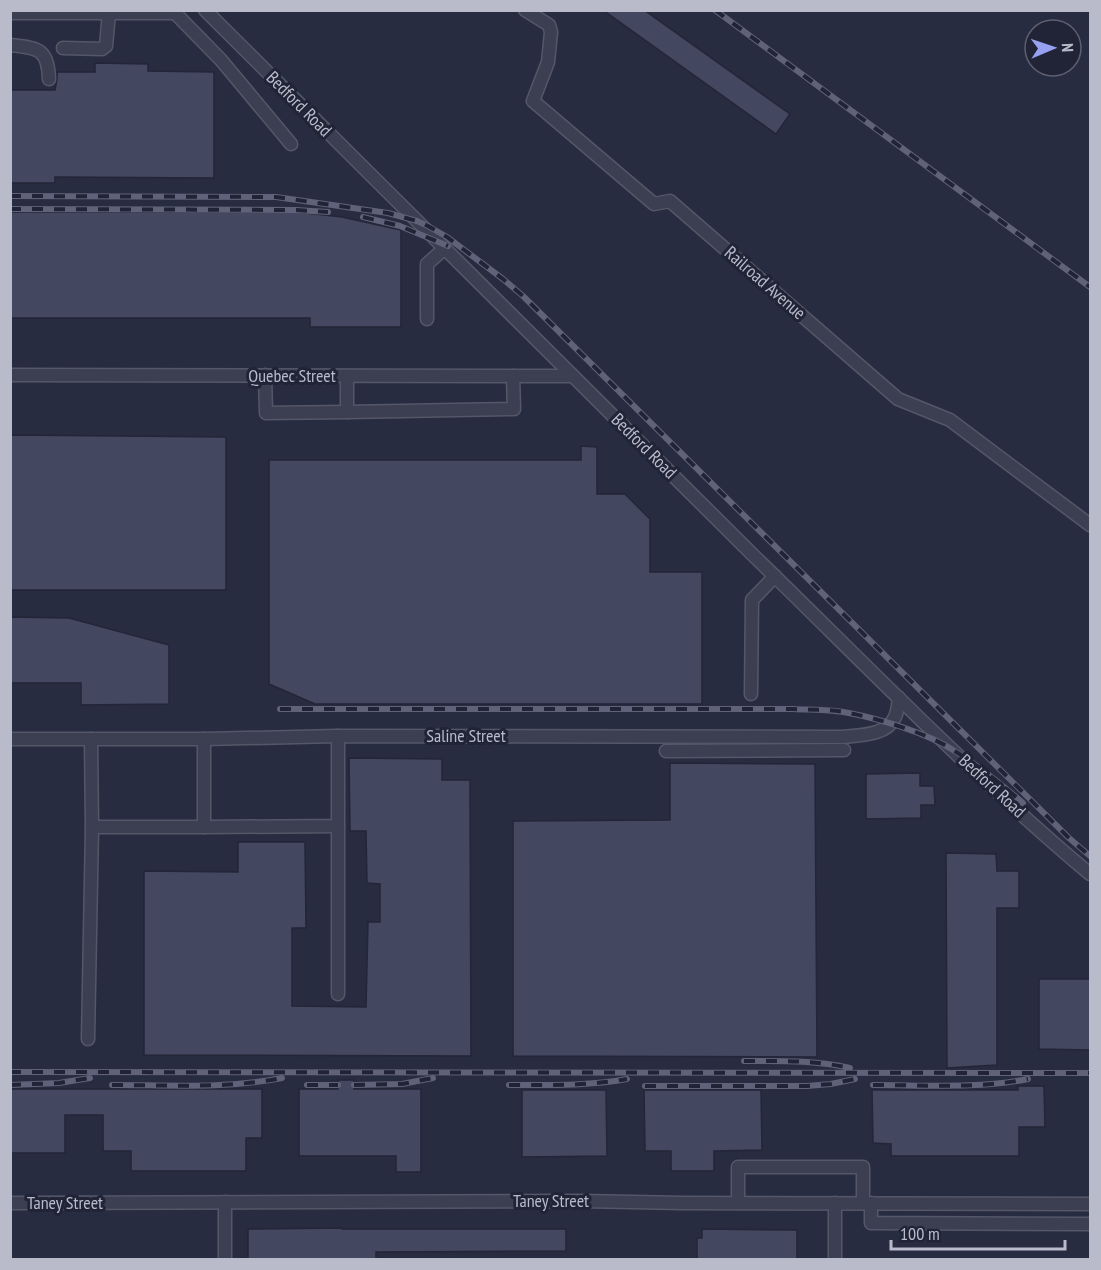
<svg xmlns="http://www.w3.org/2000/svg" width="1101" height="1270" font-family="'PT Sans Narrow',sans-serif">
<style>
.building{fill:#43475f;stroke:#232638;stroke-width:1.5}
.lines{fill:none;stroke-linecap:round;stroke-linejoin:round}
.minor-casing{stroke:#545768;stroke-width:15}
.minor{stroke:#3c3f51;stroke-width:12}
.rail-casing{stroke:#5f6278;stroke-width:6}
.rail{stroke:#212436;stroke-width:4;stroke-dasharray:11;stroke-linecap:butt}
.labels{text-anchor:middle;stroke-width:6;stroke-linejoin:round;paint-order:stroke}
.street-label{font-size:18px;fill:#b9bbcb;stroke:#212436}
</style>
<rect width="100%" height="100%" fill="#282c41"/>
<g class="building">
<path d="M603 10H644L790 114 776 134Z"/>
<path d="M95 63 148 64V71L214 72V178L55 177V183H10V90H55L57 79V72H95Z"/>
<path d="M10 212H297L342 217 401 230V327H310V318H10Z"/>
<path d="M10 435 226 437V590H10Z"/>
<path d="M581 446 597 447V494H625L650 519V572H702V704H315L269 684V460H581Z"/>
<path d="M10 617 69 618 169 645V704L81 705V683H10Z"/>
<path d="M349 758 442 759V780H470L471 1056 144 1055V871L238 872V842H305L306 928H292V1006L366 1007 368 922H380V884L367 883 366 831H350Z"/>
<path d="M670 763 815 764 817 1057 513 1056V821L670 820Z"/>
<path d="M920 773V786H934L935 805H921V818L866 819V774Z"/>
<path d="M946 853 996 854 997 871H1019V908H997V1065L947 1068Z"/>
<path d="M1039 979H1090V1050L1039 1049Z"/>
<path d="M338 1080H354V1089H421V1172H396V1156H299V1089H338Z"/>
<path d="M1018 1086H1044L1045 1127H1019V1156H891V1144L873 1143 872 1090H1018Z"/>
<path d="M10 1089H262V1138H246V1171H131V1151H103V1115H65V1153H10Z"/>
<path d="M522 1090H606L607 1156 522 1157Z"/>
<path d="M644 1090H761L762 1150 714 1151V1171H671V1151H645Z"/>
<path d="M342 1228V1229H566V1251L376 1252V1260H248V1229Z"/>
<path d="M702 1229 797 1230V1260H697V1238H702Z"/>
</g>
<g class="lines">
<defs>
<g id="minor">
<path d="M205 10C389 193 572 376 756 558 866 665 973 776 1090 874"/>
<path d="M525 10 549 25 551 32 548 62 533 101 654 204 670 201 898 399 950 420 1090 525"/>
<path d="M10 13H175"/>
<path d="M175 13 221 60 291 144"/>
<path d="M10 45C38 48 48 48 49 79"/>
<path d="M63 48 102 49 106 46 109 13"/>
<path d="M427 319V264L445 248"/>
<path d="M10 375 573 376"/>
<path d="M265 375 266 413 347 412"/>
<path d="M347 376V412L514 409 513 376"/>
<path d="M751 694 752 600 775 576"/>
<path d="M10 739H204L338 736 842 737C859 735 887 736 895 717 898 711 898 704 899 698"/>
<path d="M91 739 92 827H204"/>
<path d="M204 739V827L338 826V736"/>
<path d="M666 751 844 750"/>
<path d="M338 826V994"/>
<path d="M88 1039 92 827"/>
<path d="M225 1202V1260"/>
<path d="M10 1203 580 1201 684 1203 1090 1204"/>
<path d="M738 1203V1167H863V1203"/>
<path d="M835 1203V1260"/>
<path d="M871 1203V1223L1090 1224"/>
</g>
</defs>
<use href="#minor" class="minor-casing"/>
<use href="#minor" class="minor"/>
<defs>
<g id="rail">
<path d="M715 10 1090 287"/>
<path d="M10 196 276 197 388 213 417 221 428 226 447 237 503 279 523 296 1069 838 1090 856"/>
<path d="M10 209 296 210 328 212"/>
<path d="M363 217 400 226 448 246"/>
<path d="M280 709H793C812 710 831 709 849 713 880 719 927 733 953 750 978 765 1001 784 1023 803"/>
<path d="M744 1061C780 1061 815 1060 850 1068"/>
<path d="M10 1072 1090 1073"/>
<path d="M10 1085 59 1083 90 1078"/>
<path d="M112 1085C169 1085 226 1089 282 1078"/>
<path d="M307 1085H338"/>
<path d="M354 1085 402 1084 433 1078"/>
<path d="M509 1085C549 1085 588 1086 627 1079"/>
<path d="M873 1085C925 1085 977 1089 1028 1079"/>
<path d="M645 1086H807L831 1084 855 1079"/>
</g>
</defs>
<use href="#rail" class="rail-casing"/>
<use href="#rail" class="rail"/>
</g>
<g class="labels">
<g class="street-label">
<text transform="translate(299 104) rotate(45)" y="6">Bedford Road</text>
<text transform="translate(765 283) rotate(41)" y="6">Railroad Avenue</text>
<text x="292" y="382">Quebec Street</text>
<text transform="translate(644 446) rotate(45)" y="6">Bedford Road</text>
<text x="466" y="742">Saline Street</text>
<text transform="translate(992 786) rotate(43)" y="6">Bedford Road</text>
<text x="551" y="1207">Taney Street</text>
<text x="65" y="1209">Taney Street</text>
</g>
</g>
<rect width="1101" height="1270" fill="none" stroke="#b9bbcb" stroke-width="24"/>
<g transform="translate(1053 48) rotate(88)"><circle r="28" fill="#212436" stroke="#5e6072" stroke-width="1.5"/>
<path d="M0-4.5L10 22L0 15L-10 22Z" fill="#97a1f2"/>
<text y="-9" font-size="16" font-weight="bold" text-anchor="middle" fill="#b9bbcb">N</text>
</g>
<path d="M891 1240v9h174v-9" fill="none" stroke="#b9bbcb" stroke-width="3"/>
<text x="900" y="1240" font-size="18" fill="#b9bbcb" stroke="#212436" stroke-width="4.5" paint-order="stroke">100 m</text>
</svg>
